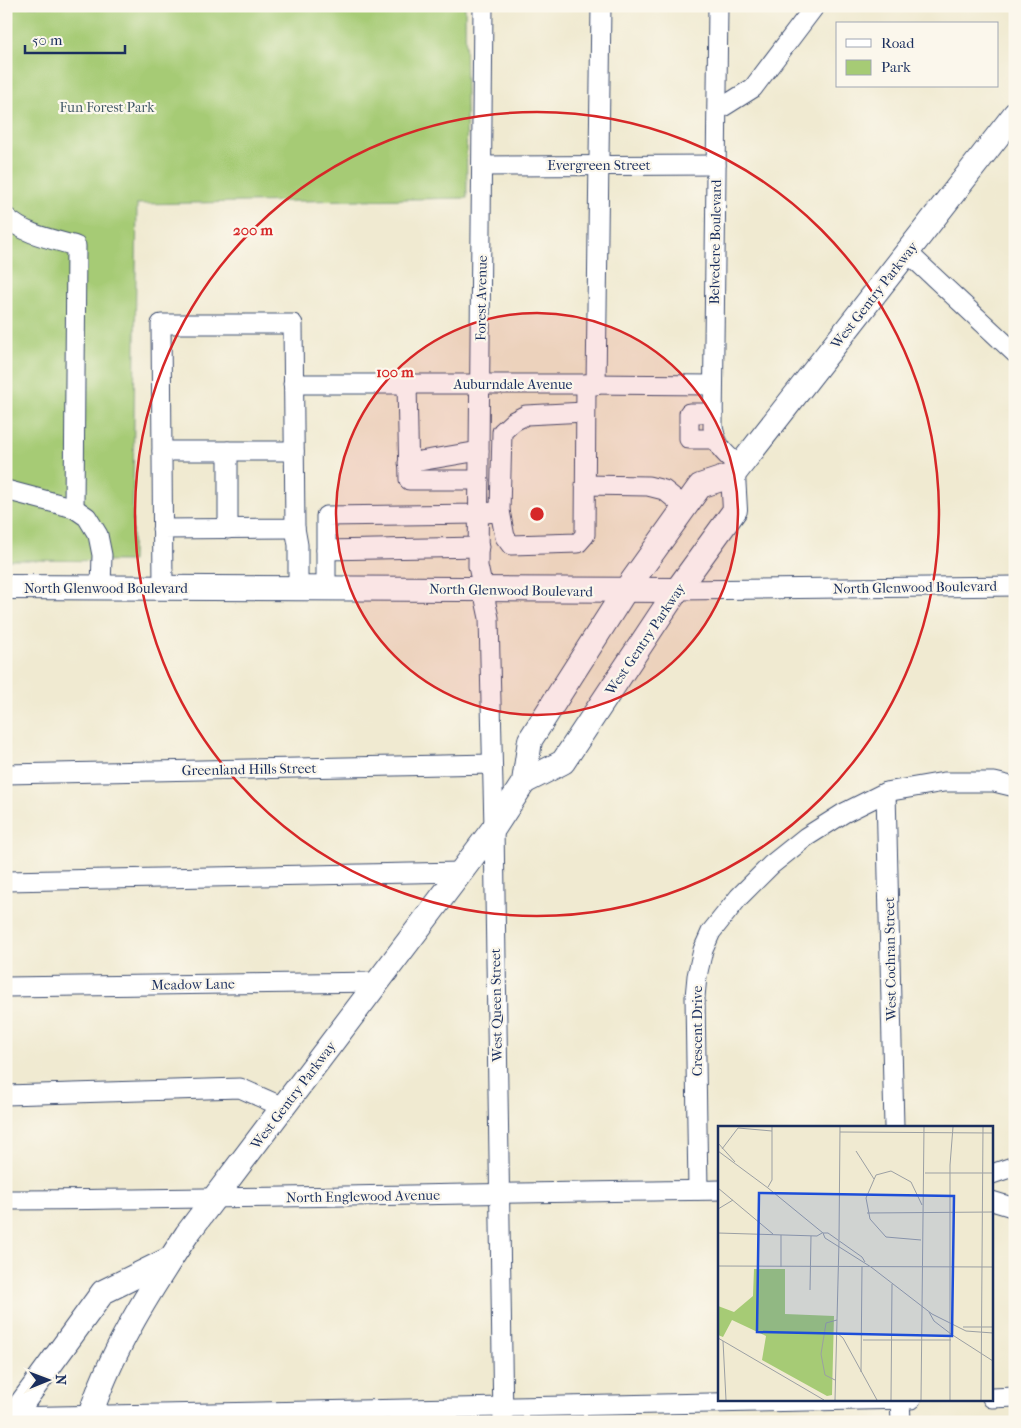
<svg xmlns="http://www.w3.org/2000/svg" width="1021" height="1428" font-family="'IM FELL French Canon',serif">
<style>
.green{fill:#a6cb75;stroke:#607d6a}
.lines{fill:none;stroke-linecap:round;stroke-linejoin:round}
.minor-casing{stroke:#3b4b6f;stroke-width:21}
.major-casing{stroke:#3b4b6f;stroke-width:26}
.minor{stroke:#fff;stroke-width:19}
.major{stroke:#fff;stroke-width:24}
.ring{fill:none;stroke:#d62828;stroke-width:2.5}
.labels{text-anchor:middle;stroke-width:4.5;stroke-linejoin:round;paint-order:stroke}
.park-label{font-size:14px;fill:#3e5664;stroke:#fbf7ec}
.street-label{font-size:14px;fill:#1b2f5e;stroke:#fbf7ec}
.inset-road{fill:none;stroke:#9b9fa3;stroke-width:1}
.view{fill:#1d4ed8;fill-opacity:0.15;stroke:#1d4ed8;stroke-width:2.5}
.inset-edge{fill:none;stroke:#1b2f5e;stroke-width:2.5}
.centre{fill:#d62828;stroke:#fbf7ec;stroke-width:2.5}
.ring-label{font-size:15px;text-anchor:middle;font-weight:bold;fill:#d62828;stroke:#fbf7ec;stroke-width:4.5;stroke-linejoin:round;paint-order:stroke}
</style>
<rect width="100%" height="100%" fill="#fbf7ec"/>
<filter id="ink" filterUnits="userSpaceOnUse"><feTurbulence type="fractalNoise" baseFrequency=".02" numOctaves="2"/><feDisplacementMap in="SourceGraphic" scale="10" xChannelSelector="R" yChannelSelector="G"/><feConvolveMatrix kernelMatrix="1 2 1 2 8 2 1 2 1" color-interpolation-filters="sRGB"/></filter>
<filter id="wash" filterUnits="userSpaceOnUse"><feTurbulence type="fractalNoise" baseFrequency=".0096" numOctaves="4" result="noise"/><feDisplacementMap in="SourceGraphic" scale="20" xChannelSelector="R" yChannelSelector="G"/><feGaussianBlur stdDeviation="1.12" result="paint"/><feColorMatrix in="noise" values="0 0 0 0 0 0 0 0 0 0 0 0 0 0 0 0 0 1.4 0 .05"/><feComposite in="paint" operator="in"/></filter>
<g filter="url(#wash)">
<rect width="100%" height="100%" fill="#f0ead1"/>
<path class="green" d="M6 6H465L467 198 137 204 132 561 6 560Z"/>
</g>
<g filter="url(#ink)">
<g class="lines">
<defs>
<g id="minor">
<path d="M483 6 478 566 489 618 494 828 503 1422"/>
<path d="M718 6 713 427C717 448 724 453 740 467"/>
<path d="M718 110 753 88 815 6"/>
<path d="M483 166 716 165"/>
<path d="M6 217C25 235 52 239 76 246L74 508"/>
<path d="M907 252 1015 353"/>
<path d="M293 384H586L713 385"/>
<path d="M407 384 409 480H479"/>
<path d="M596 385 601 6"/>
<path d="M713 413H689V439H715"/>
<path d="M162 451H228"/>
<path d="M408 463 479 451"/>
<path d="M585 485 648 486 664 490 685 507"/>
<path d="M6 490 74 508 87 517 98 535 102 555 101 588"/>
<path d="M500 511 502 432 514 421 526 415 585 412"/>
<path d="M295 528 298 545V588"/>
<path d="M162 529 295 528 293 324H161L163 589"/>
<path d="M228 529V451H294"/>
<path d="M479 547 326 550V516L479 514 500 511 505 537 511 545 578 543 585 535 586 384"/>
<path d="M326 589V550"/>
<path d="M677 590 1015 586"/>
<path d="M6 774 492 764"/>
<path d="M886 792 894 1127"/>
<path d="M6 881 461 872"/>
<path d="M6 987 379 982"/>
<path d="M6 1095 240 1088 283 1107"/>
<path d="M992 1174 1015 1166"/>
<path d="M698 1190 695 997 697 976 703 950 711 932 739 897 771 865 806 837 844 813 886 792 944 782H994L1015 787"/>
<path d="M6 1200C244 1199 482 1193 720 1190"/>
<path d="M992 1201 1015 1208"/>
<path d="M992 1398 1015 1397"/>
<path d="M900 1399 901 1422"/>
<path d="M6 1417 911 1399"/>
</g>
<g id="major">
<path d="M6 587 677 590"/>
<path d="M524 782 563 762 677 590 735 510 733 475"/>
<path d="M12 1417 103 1292 170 1259"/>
<path d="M88 1422C109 1354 148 1293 187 1234L461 872 494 828 524 782 530 740 625 591 700 486 733 475 1015 114"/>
</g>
</defs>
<use href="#minor" class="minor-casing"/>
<use href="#major" class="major-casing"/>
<use href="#minor" class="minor"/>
<use href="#major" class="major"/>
</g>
</g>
<circle cx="537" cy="514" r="201" fill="#d62828" fill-opacity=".12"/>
<g class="ring">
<circle cx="537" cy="514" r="201"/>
<circle cx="537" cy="514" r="402"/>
</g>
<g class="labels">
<g class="park-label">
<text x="107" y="112">Fun Forest Park</text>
</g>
<g class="street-label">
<text x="599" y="170">Evergreen Street</text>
<text transform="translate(715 242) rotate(-89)" y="5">Belvedere Boulevard</text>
<text transform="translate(874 295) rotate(-52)" y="5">West Gentry Parkway</text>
<text transform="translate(481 298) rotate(-89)" y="5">Forest Avenue</text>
<text x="513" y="389">Auburndale Avenue</text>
<text transform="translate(915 587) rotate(-1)" y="5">North Glenwood Boulevard</text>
<text x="106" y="593">North Glenwood Boulevard</text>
<text transform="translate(511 590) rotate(1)" y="5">North Glenwood Boulevard</text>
<text transform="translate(645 639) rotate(-56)" y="5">West Gentry Parkway</text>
<text transform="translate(249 769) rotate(-1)" y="5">Greenland Hills Street</text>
<text transform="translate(890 959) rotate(-91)" y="5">West Cochran Street</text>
<text transform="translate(193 984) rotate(-1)" y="5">Meadow Lane</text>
<text transform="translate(496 1005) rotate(-91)" y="5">West Queen Street</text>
<text transform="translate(697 1031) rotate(-90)" y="5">Crescent Drive</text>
<text transform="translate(293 1095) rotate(-53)" y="5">West Gentry Parkway</text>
<text transform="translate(363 1196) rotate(-1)" y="5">North Englewood Avenue</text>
</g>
</g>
<g transform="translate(718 1126)">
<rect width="275" height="275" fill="#f0ead1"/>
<path d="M36 143H67V188L116 190 114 269 109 270 44 234 48 210 14 194 5 211 0 209V180L16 186 35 170Z" fill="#a6cb75"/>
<path class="inset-road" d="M20 2 54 5M122 6 275 7M0 17 17 36M4 23 20 2M0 25 50 62 105 107 107 112 153 141 214 188 248 205 275 207M138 25 156 53M207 47H275M50 61 54 54V1M0 62 55 108M0 83 15 74M149 87 275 86M0 107 99 110 104 107M105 107H110L144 131 147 136M121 114 122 1M203 114 168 111 152 93 148 72 158 49 173 45 193 56 204 79M0 140 275 141M63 141V109M92 164 93 110M211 186 216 195 233 208M245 201H275M119 207 125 212 159 274M233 208 275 235M0 212 106 274M145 214H233M5 215 8 274M143 246 144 141M117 254 107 249 103 228 108 197 119 194M117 274 121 115M173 274 174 158M203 274 206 1M232 274V39L235 1M263 274 265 1"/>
<path class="view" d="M41 67 236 70 234 210 39 206Z"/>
<rect width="275" height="275" class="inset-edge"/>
</g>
<circle cx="537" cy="514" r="8" class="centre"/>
<g class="ring-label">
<text x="253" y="235">200 m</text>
<text x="395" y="377">100 m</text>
</g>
<rect width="1021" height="1428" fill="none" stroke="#fbf7ec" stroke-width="25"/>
<rect x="836" y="22" width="162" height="65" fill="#fbf7ec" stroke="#a1a7b3"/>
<rect x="846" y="39" width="25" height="8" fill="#ffffff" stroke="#a1a7b3"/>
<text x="881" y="48" font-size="15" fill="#1b2f5e">Road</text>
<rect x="846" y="60" width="25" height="15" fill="#a6cb75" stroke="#a1a7b3"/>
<text x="881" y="72" font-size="15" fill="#1b2f5e">Park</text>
<g transform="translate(48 1380) rotate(89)" stroke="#fbf7ec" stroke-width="4" paint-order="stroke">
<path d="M0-4L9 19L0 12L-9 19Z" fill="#1b2f5e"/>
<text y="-8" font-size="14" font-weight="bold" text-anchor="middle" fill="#1b2f5e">N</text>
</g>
<path d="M25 45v8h100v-8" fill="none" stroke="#1b2f5e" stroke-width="2.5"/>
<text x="32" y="45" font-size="15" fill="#1b2f5e" stroke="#fbf7ec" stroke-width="4" paint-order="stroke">50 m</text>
</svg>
